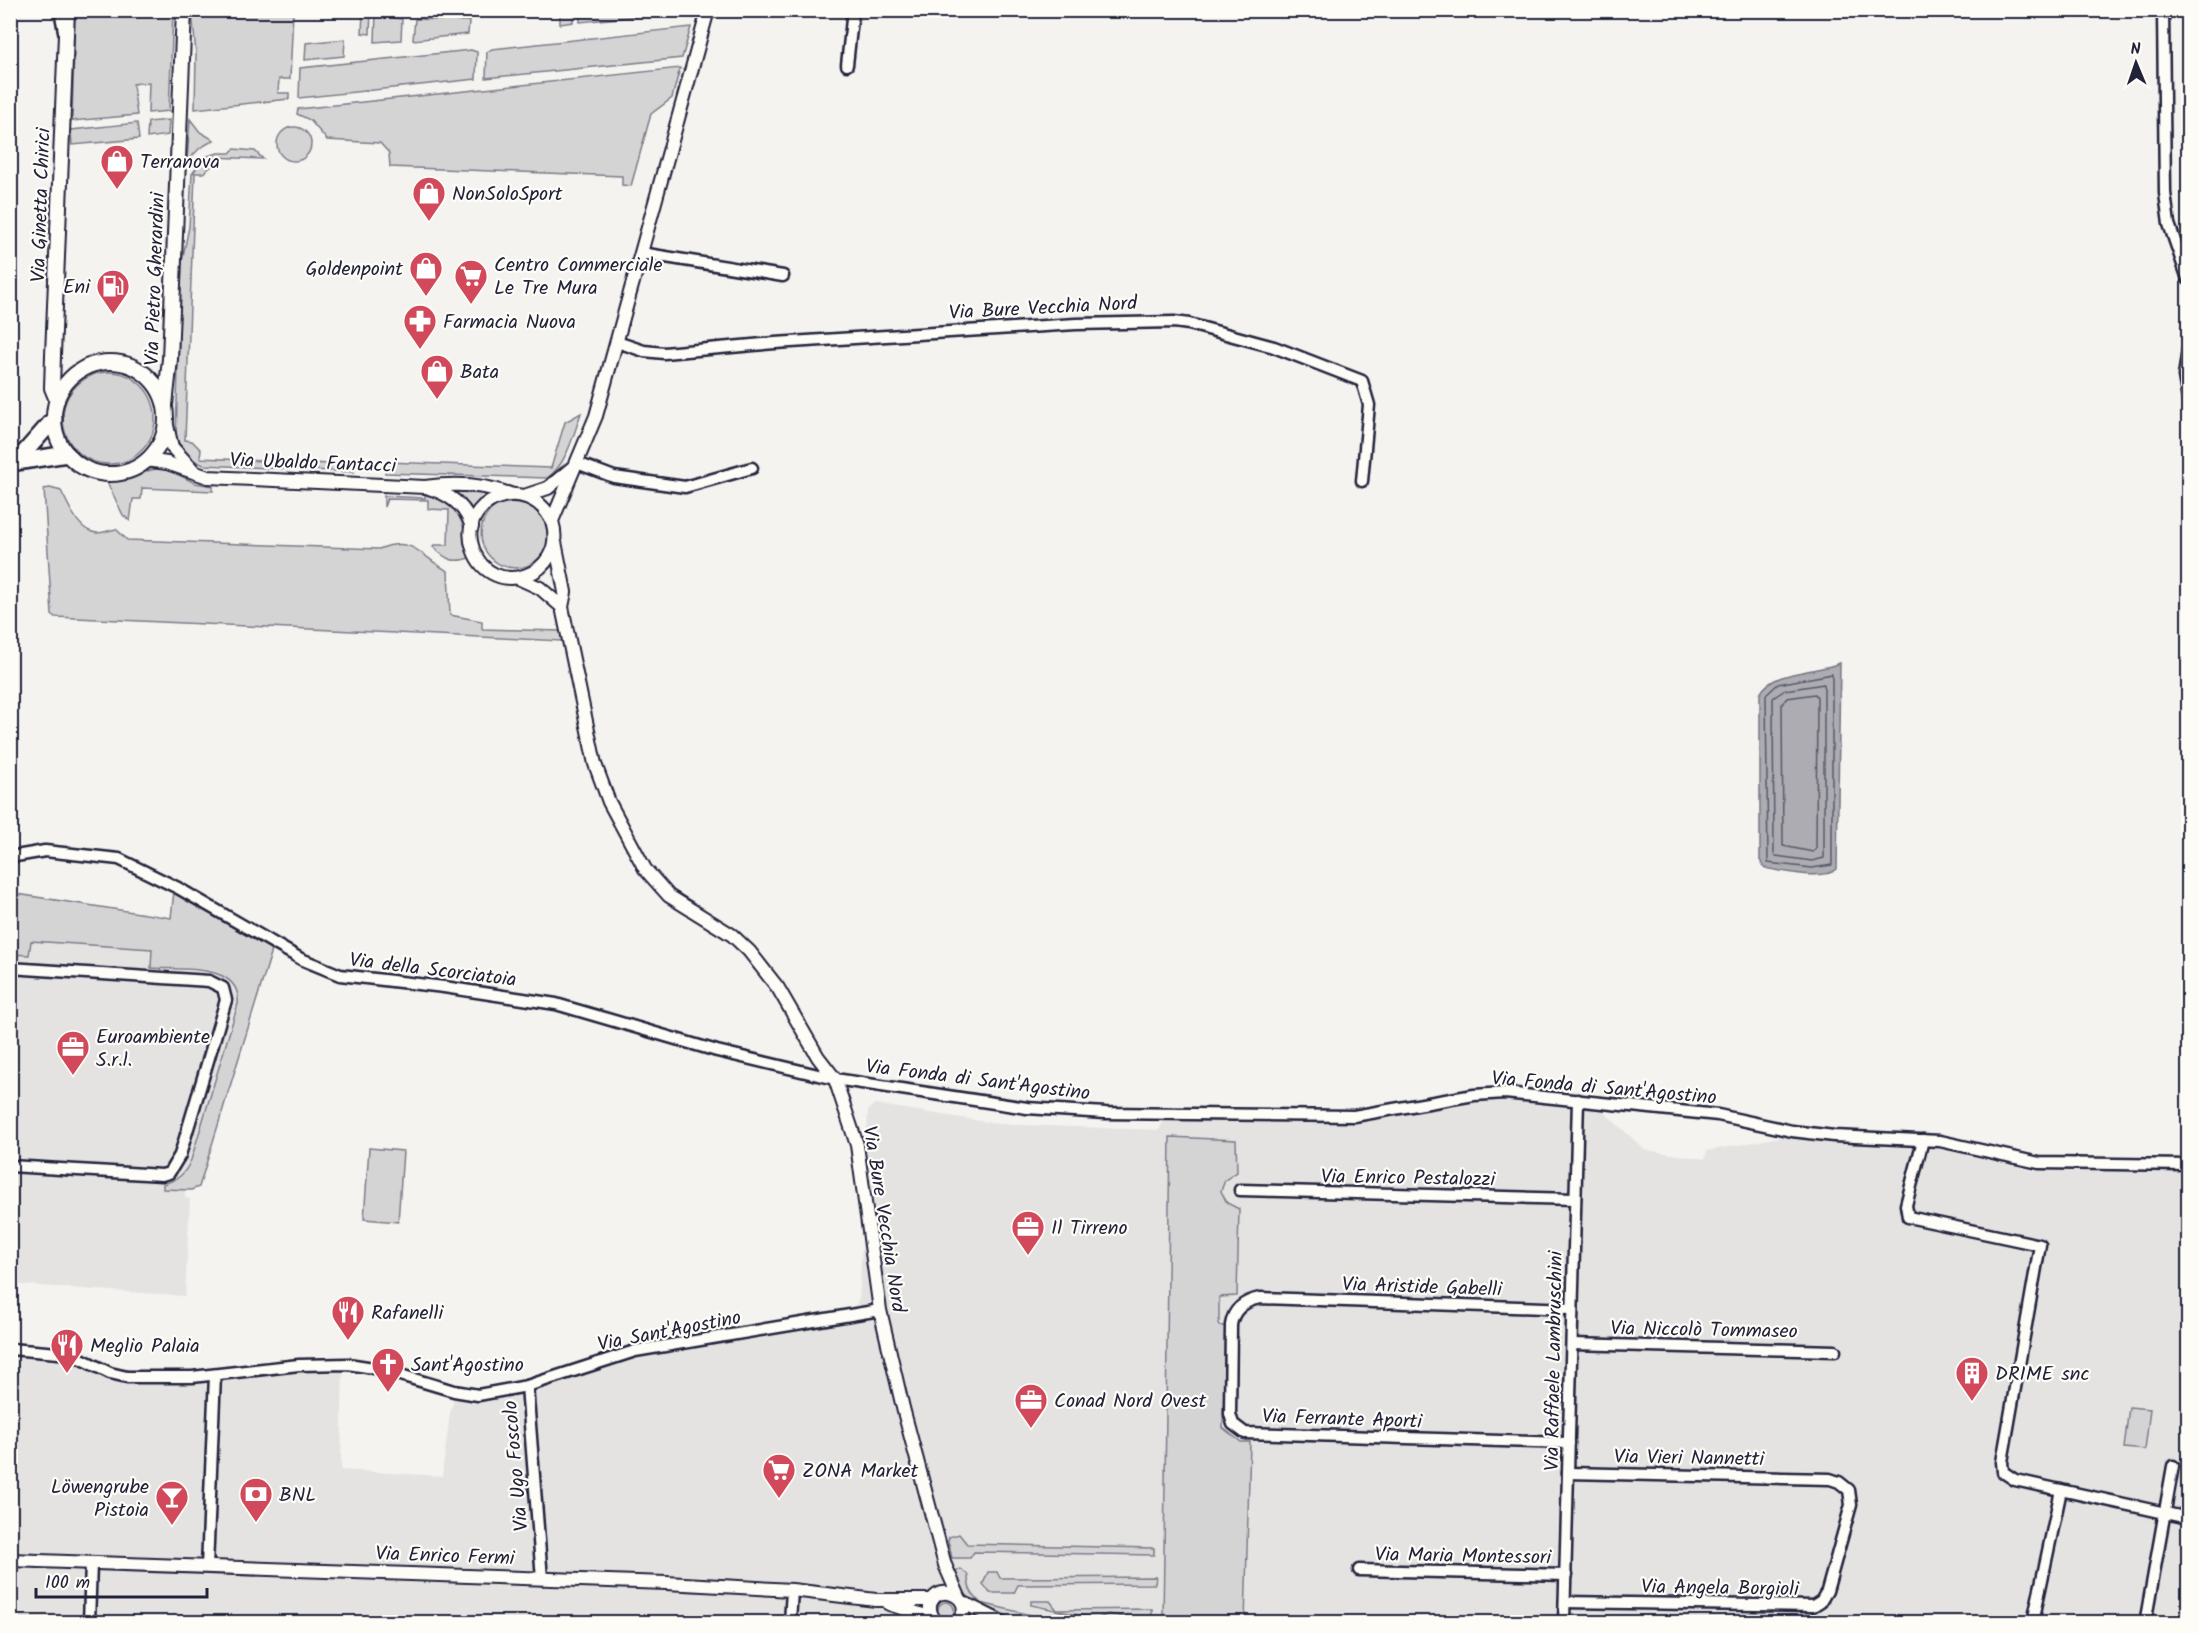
<svg xmlns="http://www.w3.org/2000/svg" width="2199" height="1633" font-family="Kalam,sans-serif">
<style>
.built{fill:#e4e3e2}
.green{fill:#d5d4d5;stroke:#7c7b88;stroke-width:1.5}
.water{fill:#acacb2;stroke:#757582;stroke-width:1.5}
.lines{fill:none;stroke-linecap:round;stroke-linejoin:round}
.shore{stroke:#59596b;stroke-width:1.5}
.minor-casing{stroke:#22223b;stroke-width:15}
.tertiary-casing{stroke:#22223b;stroke-width:16}
.secondary-casing{stroke:#22223b;stroke-width:18}
.primary-casing{stroke:#22223b;stroke-width:20}
.minor{stroke:#fdfcf7;stroke-width:10}
.tertiary{stroke:#fdfcf7;stroke-width:12}
.secondary{stroke:#fdfcf7;stroke-width:14}
.primary{stroke:#fdfcf7;stroke-width:15}
.labels{text-anchor:middle;stroke-width:4.5;stroke-linejoin:round;paint-order:stroke}
.poi-label{font-size:20px;fill:#22223b;stroke:#fdfcf7;text-anchor:start}
.street-label{font-size:20px;fill:#22223b;stroke:#fdfcf7}
</style>
<rect width="100%" height="100%" fill="#f4f3ef"/>
<filter id="ink" filterUnits="userSpaceOnUse"><feTurbulence type="fractalNoise" baseFrequency=".0167" numOctaves="2"/><feDisplacementMap in="SourceGraphic" scale="12" xChannelSelector="R" yChannelSelector="G"/><feConvolveMatrix kernelMatrix="1 2 1 2 8 2 1 2 1" color-interpolation-filters="sRGB"/></filter>
<g filter="url(#ink)">
<g class="built">
<path d="M30 940 153 949 151 968 214 972 228 978 237 989 238 1004 188 1168 178 1179 163 1184V1189H185V1198L190 1199 185 1296 11 1284 10 954 29 955Z"/>
<path d="M1511 1085 1582 1092 1645 1150 1705 1159 1707 1151 1780 1137 1941 1149 2036 1171 2188 1172V1622H11V1343L66 1348 70 1345 83 1349 115 1367 171 1373 273 1361 312 1358 343 1360 341 1470 442 1476 450 1413 457 1388 485 1389 523 1382 630 1348 839 1312 856 1305 859 1298 860 1284 868 1111 874 1104 999 1124 1159 1130 1171 1108 1348 1112Z"/>
</g>
<g class="green">
<path d="M75 11H173L169 111 148 113 149 82 133 84 137 115 72 121Z"/>
<path d="M192 11H293L290 79H279L278 93H289V99L195 109 196 54Z"/>
<path d="M363 11H371L370 34 362 33Z"/>
<path d="M376 11H394V18L402 19 401 40 375 42Z"/>
<path d="M560 11H573V22L560 24Z"/>
<path d="M580 11V10L639 11V16L580 22Z"/>
<path d="M415 19 469 21 468 34 413 40Z"/>
<path d="M691 27 682 58 486 78 487 52 492 49Z"/>
<path d="M345 39 344 56 305 60 306 43Z"/>
<path d="M471 50 477 52 476 79 299 98 300 68Z"/>
<path d="M680 68 672 98 651 114 631 186 622 185V176L390 167 389 153 380 143 327 140 310 120 297 114 298 109Z"/>
<path d="M190 119 200 132 214 140 200 148 187 161Z"/>
<path d="M169 120 168 135 147 138 148 122Z"/>
<path d="M137 123 139 139 72 145 71 130Z"/>
<circle cx="294" cy="144" r="17"/>
<path d="M234 149 255 151 263 159 212 157V166L203 173H195L185 440 192 441 201 450 200 458 354 465V472L204 465C190 460 182 451 176 437L181 266 189 227 192 174 205 157 218 153H230Z"/>
<circle cx="109" cy="418" r="46"/>
<path d="M581 413C574 434 566 466 547 478L385 473 386 462 551 468 565 422Z"/>
<path d="M165 468 195 483 213 486V491L142 488 141 499H133L130 521 123 515 107 482C128 481 144 468 165 468Z"/>
<path d="M50 488 61 491C69 505 78 532 97 533 103 533 110 530 116 529L127 540 379 549C415 535 420 557 448 571L450 615 482 621V629L561 631 562 641 55 617 52 615 44 489Z"/>
<path d="M454 492H487V494L472 512Z"/>
<path d="M425 495C460 499 465 528 472 557 453 564 447 560 433 547L434 545H448L449 510 428 509V500L387 499 384 507V496L425 498Z"/>
<circle cx="515" cy="534" r="34"/>
<path d="M174 891C208 910 241 929 273 947L199 1187 191 1190 163 1189V1184C178 1180 185 1174 191 1160L238 1004C242 962 178 970 151 968L152 949 31 941 29 955 11 954 10 893 171 918Z"/>
<path d="M1170 1137 1236 1140 1237 1172 1225 1180 1221 1191 1227 1203 1239 1209 1237 1296 1219 1297V1326H1225L1223 1428 1241 1442H1250L1245 1622H1163Z"/>
<path d="M369 1148 403 1151 398 1222 364 1219Z"/>
<path d="M2129 1407 2150 1409 2145 1450 2124 1448Z"/>
<path d="M959 1534 967 1544 1154 1548V1555L974 1552 970 1558H952L948 1541 949 1537Z"/>
<path d="M961 1569 968 1575C968 1588 971 1594 981 1603L1060 1622C1029 1622 988 1619 965 1597 959 1590 957 1579 954 1571Z"/>
<path d="M988 1572H997L1000 1578 1156 1577 1155 1584 1018 1585 1014 1593H990L983 1584Z"/>
<path d="M1031 1601H1050L1057 1610 1152 1609V1622H1134L1131 1618 1108 1614 1097 1619 1031 1605Z"/>
<circle cx="946" cy="1610" r="8"/>
</g>
<path class="water" d="M1840 663 1837 869C1825 881 1780 871 1764 868L1760 860V694C1772 670 1816 673 1840 663Z"/>
<g class="lines">
<g class="shore">
<path d="M1832 674V865L1812 868 1768 863 1766 695 1778 684Z"/>
<path d="M1824 684V858L1812 861 1776 856 1774 854 1773 698 1785 690Z"/>
<path d="M1815 694 1817 697 1816 849 1813 852 1783 846 1782 704 1787 698Z"/>
</g>
<defs>
<g id="minor">
<path d="M60 10 64 31"/>
<path d="M2163 10 2165 193 2169 224 2188 279"/>
<path d="M847 65 853 10"/>
<path d="M641 253 783 276"/>
<path d="M617 342 644 351 664 353 775 343 1076 324 1174 322 1189 324 1274 347 1362 381 1369 405 1362 481"/>
<path d="M2188 349 2184 376 2188 400"/>
<path d="M577 463 614 477 685 487 752 468"/>
<path d="M10 857 45 851 119 859 178 888 301 959 340 975 444 987 556 1004 717 1051 835 1079 1027 1108 1105 1113 1354 1116 1474 1095 1505 1093 1718 1115 1792 1131 1834 1136 1940 1141 2039 1163 2188 1165"/>
<path d="M10 968 209 981 223 988 226 1000 180 1155 169 1173 162 1175 10 1166"/>
<path d="M1923 1140 1906 1205 1908 1217 2040 1245 2002 1462 2003 1472 2015 1480 2188 1518"/>
<path d="M1240 1190 1575 1199"/>
<path d="M1572 1344 1835 1351"/>
<path d="M10 1349 71 1354 110 1373 127 1377H192L299 1365 348 1364 380 1369 454 1391 478 1395 527 1386 635 1351 880 1310"/>
<path d="M527 1386 542 1579"/>
<path d="M1569 1443 1245 1433 1233 1424 1230 1414 1231 1325C1233 1309 1245 1301 1260 1298L1572 1309"/>
<path d="M207 1567 215 1375"/>
<path d="M1359 1570 1566 1575"/>
<path d="M1565 1602 1813 1606 1821 1601 1827 1591 1851 1505 1849 1490 1839 1482 1830 1479 1568 1473"/>
<path d="M2146 1618 2173 1466"/>
<path d="M89 1622 91 1563"/>
<path d="M790 1622 792 1590"/>
<path d="M1564 1622 1578 1100"/>
<path d="M2033 1622 2061 1490"/>
</g>
<g id="tertiary">
<path d="M166 421 172 447 193 470"/>
<path d="M146 460 167 463 208 477 425 487C453 483 484 484 510 494"/>
<path d="M429 488C449 494 466 506 472 527"/>
<path d="M524 496 548 488 572 468"/>
<path d="M552 521C528 471 456 500 473 549 491 602 569 576 552 521L596 416 708 10"/>
<path d="M555 542 565 592 562 607 595 764 609 802 645 869 669 896 732 935 749 951 778 988 818 1057 835 1079 857 1145 880 1310 903 1408 945 1565 959 1597"/>
<path d="M518 578 540 588 562 607"/>
<path d="M10 1560 666 1583 792 1590 876 1600H932"/>
<path d="M962 1602 1002 1622"/>
<path d="M889 1604 932 1618"/>
<path d="M936 1622C932 1617 929 1612 930 1605 937 1579 980 1599 957 1622"/>
</g>
<g id="secondary">
<circle cx="110" cy="418" r="56"/>
<path d="M57 400 52 388 53 355 67 10"/>
<path d="M165 405 170 359 184 10"/>
</g>
<g id="primary">
<path d="M17 461 54 419"/>
<path d="M10 463 67 454"/>
</g>
</defs>
<use href="#minor" class="minor-casing"/>
<use href="#tertiary" class="tertiary-casing"/>
<use href="#secondary" class="secondary-casing"/>
<use href="#primary" class="primary-casing"/>
<use href="#minor" class="minor"/>
<use href="#tertiary" class="tertiary"/>
<use href="#secondary" class="secondary"/>
<use href="#primary" class="primary"/>
</g>
</g>
<defs>
<symbol id="shop-pin" viewBox="-11 -11 22 30"><path d="M0 17L-7.5 6A9.5 9.5 0 1 1 7.5 6Z" fill="#d1495b" stroke="#fdfcf7"/><path d="M-5-2.5h2.3a2.7 3.5 0 0 1 5.4 0H5L5.5 6h-11ZM-1.5-2.5h3a1.5 2.3 0 0 0-3 0Z" fill="#fff"/></symbol>
<symbol id="supermarket-pin" viewBox="-11 -11 22 30"><path d="M0 17L-7.5 6A9.5 9.5 0 1 1 7.5 6Z" fill="#d1495b" stroke="#fdfcf7"/><path d="M-6-5.5h2.5l.6 2H6L4.5 2H-2.5L-4.4-4H-6ZM-1.5 3.2a1.3 1.3 0 1 0 .1 0ZM3 3.2a1.3 1.3 0 1 0 .1 0Z" fill="#fff"/></symbol>
<symbol id="fuel-pin" viewBox="-11 -11 22 30"><path d="M0 17L-7.5 6A9.5 9.5 0 1 1 7.5 6Z" fill="#d1495b" stroke="#fdfcf7"/><path d="M-5.5-6h7V0h2V4h1.3V-2.5L3-4.5l.8-.8L6-3V5H2.5V1h-1V6h-7ZM-4.2-4.7v3.2H.2V-4.7Z" fill="#fff"/></symbol>
<symbol id="pharmacy-pin" viewBox="-11 -11 22 30"><path d="M0 17L-7.5 6A9.5 9.5 0 1 1 7.5 6Z" fill="#d1495b" stroke="#fdfcf7"/><path d="M-2-6h4v4h4v4h-4v4h-4v-4h-4v-4h4Z" fill="#fff"/></symbol>
<symbol id="office-pin" viewBox="-11 -11 22 30"><path d="M0 17L-7.5 6A9.5 9.5 0 1 1 7.5 6Z" fill="#d1495b" stroke="#fdfcf7"/><path d="M-6-3h4V-5.5h4V-3h4V5H-6ZM-1-4.5V-3h2v-1.5ZM-6 0V1H6V0Z" fill="#fff"/></symbol>
<symbol id="restaurant-pin" viewBox="-11 -11 22 30"><path d="M0 17L-7.5 6A9.5 9.5 0 1 1 7.5 6Z" fill="#d1495b" stroke="#fdfcf7"/><path d="M-5-6h1v4h1v-4h1v4h1v-4h1v5L-1.5 .5V6h-2V.5L-5-1ZM5-6V6H3V1.5H1.5Q1.5-4 5-6Z" fill="#fff"/></symbol>
<symbol id="church-pin" viewBox="-11 -11 22 30"><path d="M0 17L-7.5 6A9.5 9.5 0 1 1 7.5 6Z" fill="#d1495b" stroke="#fdfcf7"/><path d="M-1.2-6h2.4v3.5h3.3v2.4h-3.3V6h-2.4V-.1h-3.3v-2.4h3.3Z" fill="#fff"/></symbol>
<symbol id="building-pin" viewBox="-11 -11 22 30"><path d="M0 17L-7.5 6A9.5 9.5 0 1 1 7.5 6Z" fill="#d1495b" stroke="#fdfcf7"/><path d="M-4-6H4V6H1V3H-1V6H-4ZM-2.5-4.3h1.7v1.8h-1.7ZM.8-4.3h1.7v1.8H.8ZM-2.5-1h1.7V.8h-1.7ZM.8-1h1.7V.8H.8Z" fill="#fff"/></symbol>
<symbol id="bank-pin" viewBox="-11 -11 22 30"><path d="M0 17L-7.5 6A9.5 9.5 0 1 1 7.5 6Z" fill="#d1495b" stroke="#fdfcf7"/><path d="M-6-4H6V4H-6ZM0-2.3a2.3 2.3 0 1 0 0 4.6a2.3 2.3 0 1 0 0-4.6Z" fill="#fff"/></symbol>
<symbol id="bar-pin" viewBox="-11 -11 22 30"><path d="M0 17L-7.5 6A9.5 9.5 0 1 1 7.5 6Z" fill="#d1495b" stroke="#fdfcf7"/><path d="M-6-5H6L.8 .8V4.5H3.5V6h-7V4.5H-.8V.8Z" fill="#fff"/></symbol>
</defs>
<g fill-rule="evenodd">
<use href="#shop-pin" x="98" y="142" width="38" height="52"/>
<use href="#shop-pin" x="410" y="174" width="38" height="52"/>
<use href="#shop-pin" x="407" y="249" width="38" height="52"/>
<use href="#supermarket-pin" x="452" y="257" width="38" height="52"/>
<use href="#fuel-pin" x="94" y="267" width="38" height="52"/>
<use href="#pharmacy-pin" x="401" y="302" width="38" height="52"/>
<use href="#shop-pin" x="418" y="352" width="38" height="52"/>
<use href="#office-pin" x="54" y="1028" width="38" height="52"/>
<use href="#office-pin" x="1009" y="1208" width="38" height="52"/>
<use href="#restaurant-pin" x="329" y="1293" width="38" height="52"/>
<use href="#restaurant-pin" x="48" y="1326" width="38" height="52"/>
<use href="#church-pin" x="369" y="1345" width="38" height="52"/>
<use href="#building-pin" x="1953" y="1354" width="38" height="52"/>
<use href="#office-pin" x="1012" y="1381" width="38" height="52"/>
<use href="#supermarket-pin" x="760" y="1451" width="38" height="52"/>
<use href="#bank-pin" x="237" y="1475" width="38" height="52"/>
<use href="#bar-pin" x="153" y="1478" width="38" height="52"/>
</g>
<g class="labels">
<g class="poi-label">
<text x="140" y="168">Terranova</text>
<text x="452" y="200">NonSoloSport</text>
<text x="494" y="271">Centro Commerciale<tspan x="494" dy="23">Le Tre Mura</tspan></text>
<text x="403" y="275" text-anchor="end">Goldenpoint</text>
<text x="90" y="293" text-anchor="end">Eni</text>
<text x="443" y="328">Farmacia Nuova</text>
<text x="460" y="378">Bata</text>
<text x="96" y="1043">Euroambiente<tspan x="96" dy="23">S.r.l.</tspan></text>
<text x="1051" y="1234">Il Tirreno</text>
<text x="371" y="1319">Rafanelli</text>
<text x="90" y="1352">Meglio Palaia</text>
<text x="411" y="1371">Sant'Agostino</text>
<text x="1995" y="1380">DRIME snc</text>
<text x="1054" y="1407">Conad Nord Ovest</text>
<text x="802" y="1477">ZONA Market</text>
<text x="149" y="1493" text-anchor="end">Löwengrube<tspan x="149" dy="23">Pistoia</tspan></text>
<text x="279" y="1501">BNL</text>
</g>
<g class="street-label">
<text transform="translate(40 205) rotate(-88)" y="7">Via Ginetta Chirici</text>
<text transform="translate(154 279) rotate(-88)" y="7">Via Pietro Gherardini</text>
<text transform="translate(1043 307) rotate(-3)" y="7">Via Bure Vecchia Nord</text>
<text transform="translate(313 462) rotate(2)" y="7">Via Ubaldo Fantacci</text>
<text transform="translate(433 969) rotate(7)" y="7">Via della Scorciatoia</text>
<text transform="translate(978 1079) rotate(7)" y="7">Via Fonda di Sant'Agostino</text>
<text transform="translate(1604 1087) rotate(5)" y="7">Via Fonda di Sant'Agostino</text>
<text transform="translate(1408 1177) rotate(1)" y="7">Via Enrico Pestalozzi</text>
<text transform="translate(885 1219) rotate(81)" y="7">Via Bure Vecchia Nord</text>
<text transform="translate(1422 1286) rotate(2)" y="7">Via Aristide Gabelli</text>
<text transform="translate(1704 1329) rotate(1)" y="7">Via Niccolò Tommaseo</text>
<text transform="translate(669 1330) rotate(-11)" y="7">Via Sant'Agostino</text>
<text transform="translate(1553 1361) rotate(-89)" y="7">Via Raffaele Lambruschini</text>
<text transform="translate(1342 1418) rotate(2)" y="7">Via Ferrante Aporti</text>
<text transform="translate(1689 1457) rotate(1)" y="7">Via Vieri Nannetti</text>
<text transform="translate(515 1466) rotate(-95)" y="7">Via Ugo Foscolo</text>
<text transform="translate(445 1555) rotate(2)" y="7">Via Enrico Fermi</text>
<text transform="translate(1463 1555) rotate(1)" y="7">Via Maria Montessori</text>
<text transform="translate(1720 1587) rotate(1)" y="7">Via Angela Borgioli</text>
</g>
</g>
<rect width="2199" height="1633" fill="none" stroke="#fdfcf7" stroke-width="36"/>
<rect x="18" y="18" width="2163" height="1597" fill="none" stroke="#22223b" stroke-width="2" filter="url(#ink)"/>
<g transform="translate(2136 63) rotate(358)" stroke="#fdfcf7" stroke-width="4.5" paint-order="stroke">
<path d="M0-4.5L10 22L0 15L-10 22Z" fill="#22223b"/>
<text y="-9" font-size="16" font-weight="bold" text-anchor="middle" fill="#22223b">N</text>
</g>
<path d="M36 1588v9h171v-9" fill="none" stroke="#22223b" stroke-width="3"/>
<text x="45" y="1588" font-size="18" fill="#22223b" stroke="#fdfcf7" stroke-width="4.5" paint-order="stroke">100 m</text>
</svg>
